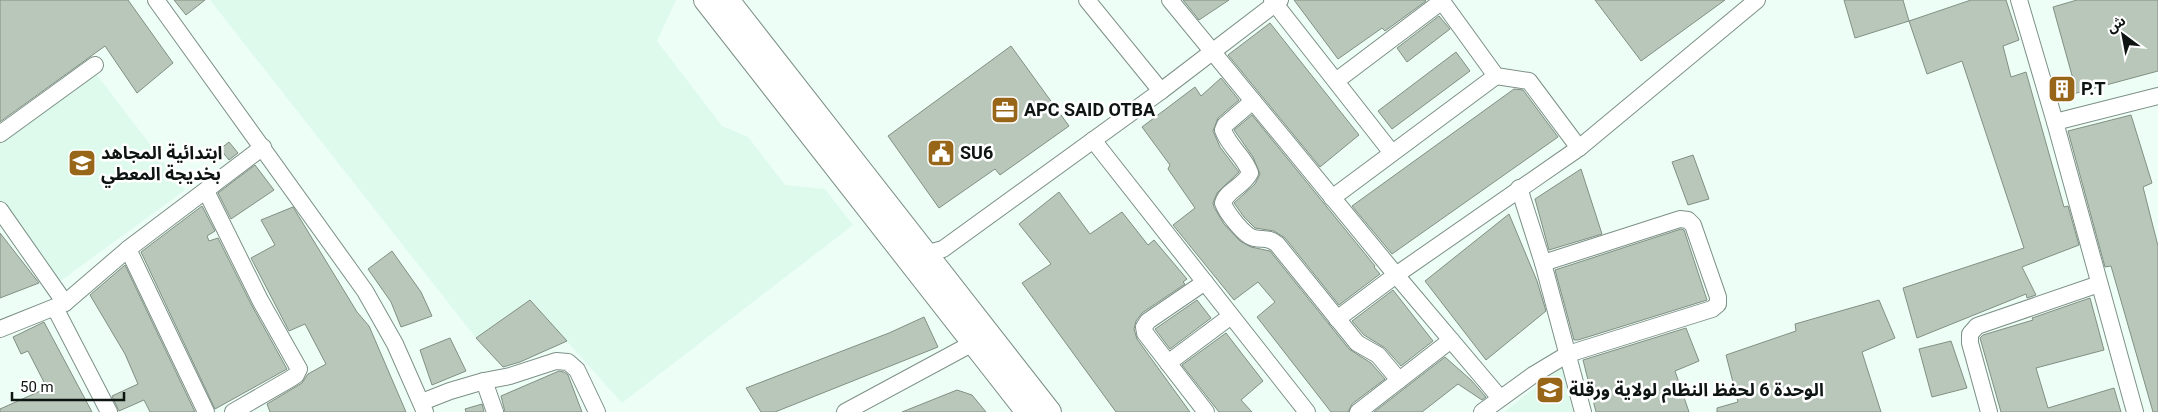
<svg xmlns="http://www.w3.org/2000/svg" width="2158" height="412" font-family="Roboto,'Noto Sans Arabic',sans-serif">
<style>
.built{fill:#ddfaec}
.building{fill:#b8c7b9;stroke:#829083}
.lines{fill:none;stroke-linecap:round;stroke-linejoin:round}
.street-casing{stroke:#7d9087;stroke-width:18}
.secondary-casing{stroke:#7d9087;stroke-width:24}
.street{stroke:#fff;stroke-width:16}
.secondary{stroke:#fff;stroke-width:22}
.labels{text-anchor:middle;stroke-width:5;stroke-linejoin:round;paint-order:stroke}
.poi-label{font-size:18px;font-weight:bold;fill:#0d1411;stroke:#fff;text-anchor:start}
</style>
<rect width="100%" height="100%" fill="#edfef6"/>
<g class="built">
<path d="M210 0H676L657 41 722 126 748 137 785 185 825 189 853 225 622 403 530 300 476 338Z"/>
<path d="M93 70 185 190 55 285 0 207V136Z"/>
<path d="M1562 367 1573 412H1504Z"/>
</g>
<g class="building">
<path d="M0 0H128L173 63 137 93 105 46 0 122Z"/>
<path d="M174 0H205L186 15Z"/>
<path d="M1183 0H1229L1199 20Z"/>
<path d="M1294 0H1425L1426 1 1385 31 1382 28 1338 59Z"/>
<path d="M1595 0H1725L1641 61Z"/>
<path d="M1844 0H1903L1909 21 1855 38Z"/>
<path d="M1971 0H2006L2019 40 2003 46 2011 77 2026 72 2064 207 2068 206 2079 245 2022 267 2036 295 2027 298 2026 294 1917 338 1903 288 2024 248 1962 61 1927 74 1909 21Z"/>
<path d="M2077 0H2158V71L2058 98 2054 84 2073 79 2053 7Z"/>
<path d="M1439 16 1450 29 1407 62 1397 48Z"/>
<path d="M1270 23 1359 135 1320 167 1228 55Z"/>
<path d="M1011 46 1069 126 1000 175 995 169 939 208 888 136Z"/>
<path d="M1456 52 1470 71 1392 129 1378 111Z"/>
<path d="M1221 78 1239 100 1218 118 1213 131 1220 147 1239 172 1217 193 1213 203 1214 207 1224 224 1240 241 1251 247 1270 251 1349 349 1371 363 1385 379 1352 404 1348 412H1331L1257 317 1275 302 1258 282 1234 300 1173 225 1195 208 1168 169 1170 165 1142 127 1195 87 1201 96Z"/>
<path d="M1514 89 1523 90 1558 137 1392 254 1352 206Z"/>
<path d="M1252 115 1375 266 1374 267 1380 274 1339 305 1285 238 1274 231 1255 228 1244 217 1234 203 1255 184 1260 174 1253 157 1234 130Z"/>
<path d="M2131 115 2152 183 2143 187 2158 246V412H2153L2111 266 2105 267 2068 131Z"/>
<path d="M229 142 238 153 229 160 220 149Z"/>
<path d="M1693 155 1709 199 1688 205 1672 162Z"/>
<path d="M255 165 274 190 231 219 218 193Z"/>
<path d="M1581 169 1602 234 1549 250 1535 199Z"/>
<path d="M1059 192 1090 234 1122 212 1148 245 1154 240 1187 279 1183 282 1185 284 1142 313 1136 321 1134 329 1137 339 1190 412H1116L1022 283 1051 264 1019 224Z"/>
<path d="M202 206 215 231 207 236 209 241 218 238 251 304 287 369 215 409 141 252Z"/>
<path d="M293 207 357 312 369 326 406 412H270L267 404 302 383 308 374 326 364 305 324 289 331 251 258 275 245 261 220Z"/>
<path d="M1509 214 1537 281 1546 311 1486 360 1425 281Z"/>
<path d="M1681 229 1684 230 1707 300 1578 340H1574L1555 270Z"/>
<path d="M0 233 39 283 0 298Z"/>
<path d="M392 251 421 292 432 316 401 327 391 302 368 269Z"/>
<path d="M125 265 195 412H150L144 400 119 411 118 409 112 396 138 384 125 354 90 295Z"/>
<path d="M1393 290 1433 341 1401 366 1385 348 1364 335 1352 321Z"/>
<path d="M2090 298 2104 350 2036 368 2048 408 2114 388 2121 412H2001L1980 338 1983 335 2033 320 2032 318Z"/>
<path d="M530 300 567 341 520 362 503 367 476 338Z"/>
<path d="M1197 300 1211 318 1170 349 1155 329Z"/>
<path d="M1879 300 1895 338 1862 352 1881 412H1717V408L1738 402 1726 355 1796 331 1795 324Z"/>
<path d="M924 317 938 347 775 412H761L746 388 889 333Z"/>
<path d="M44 322 92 412H0V409L47 388 28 351 21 354 13 337Z"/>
<path d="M1686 328 1699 361 1675 371 1689 412H1596L1583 360Z"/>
<path d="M1226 333 1263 381 1241 400 1252 412H1219L1182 365Z"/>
<path d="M450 338 466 371 432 385 420 350Z"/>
<path d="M1951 341 1967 388 1932 397 1919 349Z"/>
<path d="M1445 357 1471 380 1486 397 1482 400 1458 384 1422 412H1374Z"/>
<path d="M559 371 564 372 568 375 582 412H505L501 396Z"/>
<path d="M957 390 972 395 986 412H902Z"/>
<path d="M482 404 484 412H466L465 409Z"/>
</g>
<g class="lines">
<defs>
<g id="street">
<path d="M156 0 365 291 395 344 425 412"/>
<path d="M1087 0 1161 91"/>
<path d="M1170 0 1396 275 1500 398"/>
<path d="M1272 0 1392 153"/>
<path d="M1441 0 1496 76 1529 81 1579 148"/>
<path d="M2019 0 2055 122 2135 412"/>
<path d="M1336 81 1442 1"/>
<path d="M1253 101 1225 125 1223 130C1229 147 1245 157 1250 173 1244 186 1227 190 1223 203 1226 212 1245 237 1254 238 1264 240 1268 237 1277 244L1357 343 1378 355 1399 380"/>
<path d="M2055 122 2158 96"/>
<path d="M0 134 95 65"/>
<path d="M1093 140 1307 412"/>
<path d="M1519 188 1543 263 1583 412"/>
<path d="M206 191 260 300 299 369 296 375 290 379 233 412"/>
<path d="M1332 198 1496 76"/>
<path d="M0 210 65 303"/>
<path d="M128 249 206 412"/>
<path d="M919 258 925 254 943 249 1161 91 1280 0"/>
<path d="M1205 282 1148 321 1144 327 1145 333 1206 412"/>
<path d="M55 308 109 412"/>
<path d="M1337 319 1396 275 1579 148 1757 0"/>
<path d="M0 329 65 303 128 249 263 147"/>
<path d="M1168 363 1231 316"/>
<path d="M484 381 495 412"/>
<path d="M422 402 450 391 484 381 510 376 556 361 568 362 577 370 597 412"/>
<path d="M845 412 973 343"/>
<path d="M1358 412 1451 340"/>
<path d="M1482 412 1533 375 1568 354 1712 309 1718 304V297L1693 225 1688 220 1680 219 1543 263"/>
<path d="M1989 412 1970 343V334L1977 326 2099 284"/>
</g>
<g id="secondary">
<path d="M705 0 1027 412"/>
<path d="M728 0 1050 412"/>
</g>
</defs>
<use href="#street" class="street-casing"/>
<use href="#secondary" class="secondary-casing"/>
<use href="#street" class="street"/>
<use href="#secondary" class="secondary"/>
</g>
<defs>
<symbol id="building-square" viewBox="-11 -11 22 22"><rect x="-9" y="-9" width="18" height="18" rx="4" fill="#986619" stroke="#fff"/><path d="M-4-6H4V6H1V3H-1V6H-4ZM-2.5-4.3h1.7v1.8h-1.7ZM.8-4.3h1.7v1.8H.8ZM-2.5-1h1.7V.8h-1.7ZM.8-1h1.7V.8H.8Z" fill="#fff"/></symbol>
<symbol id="office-square" viewBox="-11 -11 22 22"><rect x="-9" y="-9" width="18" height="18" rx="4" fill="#986619" stroke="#fff"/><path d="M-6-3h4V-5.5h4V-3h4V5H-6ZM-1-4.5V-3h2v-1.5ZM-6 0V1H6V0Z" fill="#fff"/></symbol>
<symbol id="civic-square" viewBox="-11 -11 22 22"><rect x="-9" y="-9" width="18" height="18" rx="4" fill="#986619" stroke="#fff"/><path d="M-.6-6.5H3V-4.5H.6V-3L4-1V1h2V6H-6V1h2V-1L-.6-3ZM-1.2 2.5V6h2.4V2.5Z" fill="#fff"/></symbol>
<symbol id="school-square" viewBox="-11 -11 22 22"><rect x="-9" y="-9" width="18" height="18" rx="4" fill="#986619" stroke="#fff"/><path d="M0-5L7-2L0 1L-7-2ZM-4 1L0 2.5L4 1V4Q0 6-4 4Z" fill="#fff"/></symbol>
</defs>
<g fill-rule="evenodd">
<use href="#building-square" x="2046" y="73" width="32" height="32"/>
<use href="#office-square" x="989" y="94" width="32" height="32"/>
<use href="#civic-square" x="925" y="137" width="32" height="32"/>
<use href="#school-square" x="66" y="147" width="32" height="32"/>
<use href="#school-square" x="1534" y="374" width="32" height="32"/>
</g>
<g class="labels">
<g class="poi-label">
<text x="2081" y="95">P.T</text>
<text x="1024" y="116">APC SAID OTBA</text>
<text x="101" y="159">ابتدائية المجاهد<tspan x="101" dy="21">بخديجة المعطي</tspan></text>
<text x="960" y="159">SU6</text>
<text x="1569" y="396">الوحدة 6 لحفظ النظام لولاية ورقلة</text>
</g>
</g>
<g transform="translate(2123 35) rotate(328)" stroke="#ffffff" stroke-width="4" paint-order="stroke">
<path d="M0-4L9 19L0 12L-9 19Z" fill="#0d1411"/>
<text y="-8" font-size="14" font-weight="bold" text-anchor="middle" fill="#0d1411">ش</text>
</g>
<path d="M12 392v8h112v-8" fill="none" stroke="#0d1411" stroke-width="2.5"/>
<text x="20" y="392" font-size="15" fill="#0d1411" stroke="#ffffff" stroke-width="4" paint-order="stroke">50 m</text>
</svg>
